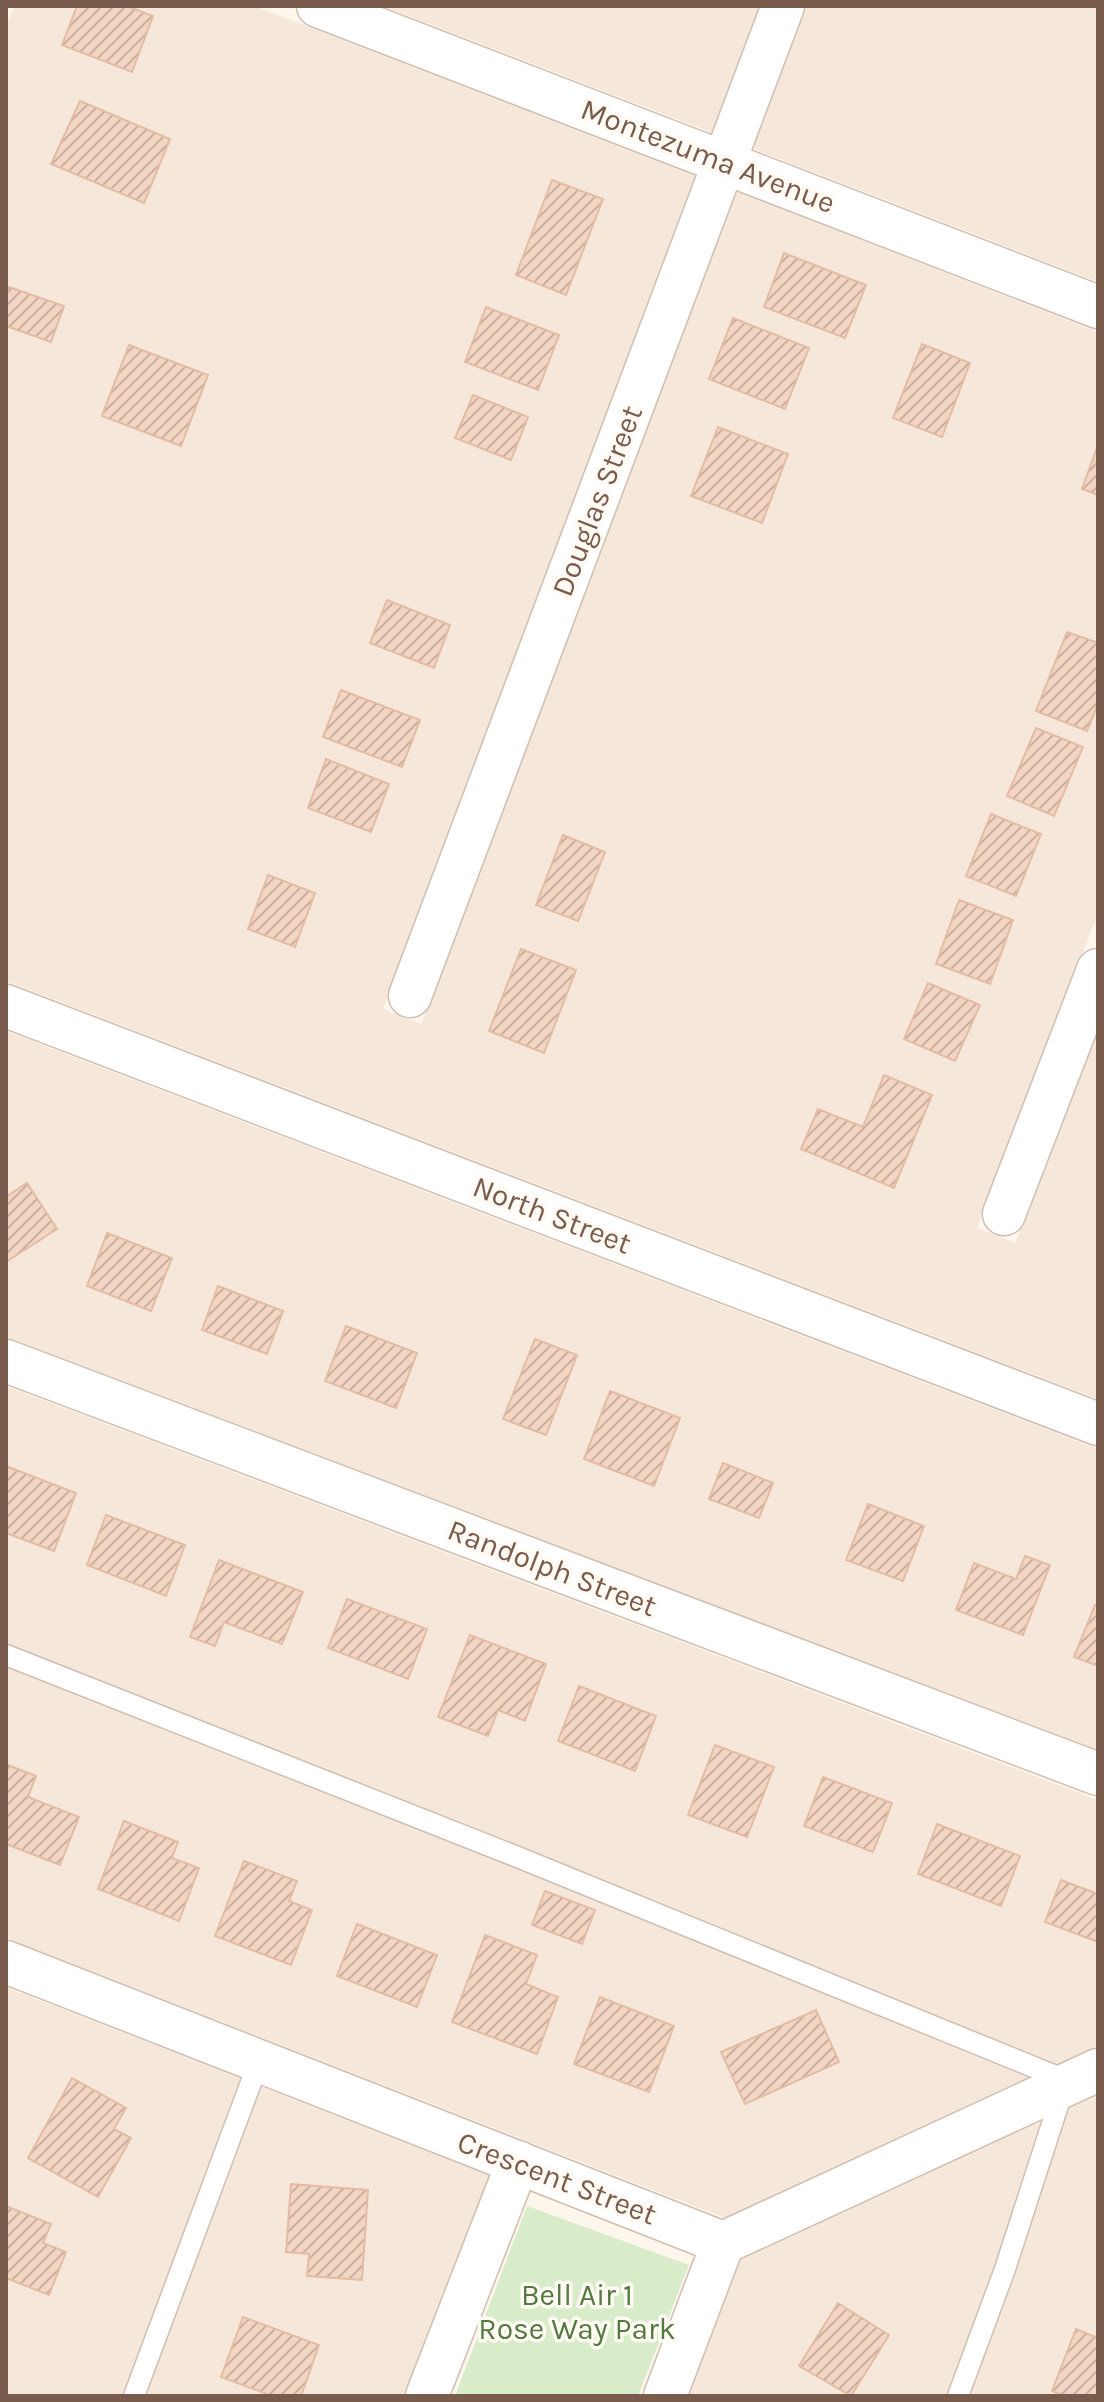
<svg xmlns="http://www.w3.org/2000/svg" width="1104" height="2402" font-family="Karla,sans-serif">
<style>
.residential{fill:#f5e8da}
.park{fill:#d8ecc9}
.building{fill:url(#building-hatch);stroke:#e6bba3;stroke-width:2}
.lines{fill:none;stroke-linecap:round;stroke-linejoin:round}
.lane-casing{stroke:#d1beb0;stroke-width:23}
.street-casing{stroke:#d1beb0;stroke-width:45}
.lane{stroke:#fff;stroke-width:20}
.street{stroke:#fff;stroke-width:42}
.labels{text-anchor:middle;stroke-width:7;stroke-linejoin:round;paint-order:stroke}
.street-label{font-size:30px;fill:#7a5c4d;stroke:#fffaf3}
.park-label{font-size:30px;fill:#537a41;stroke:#fffaf3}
</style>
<defs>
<pattern id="building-hatch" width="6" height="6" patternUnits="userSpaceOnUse" patternTransform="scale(2)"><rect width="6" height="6" fill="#f3d5c3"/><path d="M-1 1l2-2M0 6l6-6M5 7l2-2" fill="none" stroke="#cab0a1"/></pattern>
</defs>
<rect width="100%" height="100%" fill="#fdf6ec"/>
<g class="residential">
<path d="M15 6H254L697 177 383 1009 421 1024 735 191 1098 332V913L977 1228 1015 1243 1098 1026V1399L6 981V25Z"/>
<path d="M382 6H761L713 133Z"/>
<path d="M804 6H1098V282L751 148Z"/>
<path d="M6 1031 1098 1449V1750L6 1337Z"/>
<path d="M6 1386 1098 1800V2046L725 2218 6 1938Z"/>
<path d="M6 1987 491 2176 406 2396H6Z"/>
<path d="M1098 2094V2396H687L739 2259Z"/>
</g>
<path class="park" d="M527 2206 689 2265 638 2396H455Z"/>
<g class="building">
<path d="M77 6H127L153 16 132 72 62 45Z"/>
<path d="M80 101 170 139 144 203 51 164Z"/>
<path d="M552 180 603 199 566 295 516 275Z"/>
<path d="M784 253 866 285 845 338 764 307Z"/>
<path d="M9 287 64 306 51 342 6 326V296Z"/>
<path d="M486 307 559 335 538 390 465 362Z"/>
<path d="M733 318 809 348 785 409 709 379Z"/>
<path d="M922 344 970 363 942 437 893 418Z"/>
<path d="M129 345 208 375 181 446 102 416Z"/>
<path d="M473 395 528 417 511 460 455 438Z"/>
<path d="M718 427 788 454 762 523 691 496Z"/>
<path d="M1098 445V495L1082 489Z"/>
<path d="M387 600 450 625 434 668 370 643Z"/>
<path d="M1067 632 1098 643V704L1087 731 1036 711Z"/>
<path d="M341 690 420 720 402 767 323 737Z"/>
<path d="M1036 728 1083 747 1054 816 1007 796Z"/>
<path d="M326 759 389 784 371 832 308 808Z"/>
<path d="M991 814 1041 834 1016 896 966 876Z"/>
<path d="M563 835 605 852 578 921 536 905Z"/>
<path d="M268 875 315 893 295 947 248 929Z"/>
<path d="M959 900 1013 920 990 984 936 964Z"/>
<path d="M521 949 576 970 544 1053 489 1031Z"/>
<path d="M928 983 980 1005 955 1061 904 1039Z"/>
<path d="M884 1075 932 1095 894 1188 801 1149 818 1109 863 1127Z"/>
<path d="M27 1183 57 1229 6 1262V1197Z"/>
<path d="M107 1233 172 1258 151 1311 87 1286Z"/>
<path d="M218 1286 283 1311 267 1354 202 1330Z"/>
<path d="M346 1326 417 1353 396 1408 325 1381Z"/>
<path d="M535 1339 577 1355 546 1435 503 1419Z"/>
<path d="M610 1391 680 1418 654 1486 584 1459Z"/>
<path d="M723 1463 773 1483 759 1518 709 1499Z"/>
<path d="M6 1466 76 1493 54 1551 6 1533Z"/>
<path d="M868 1504 924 1526 903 1581 846 1560Z"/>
<path d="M106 1515 185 1545 166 1596 87 1565Z"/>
<path d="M1025 1556 1050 1565 1023 1635 956 1610 974 1563 1016 1579Z"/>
<path d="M219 1560 303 1592 282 1644 224 1622 215 1646 190 1637Z"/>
<path d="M347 1599 427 1629 408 1679 328 1648Z"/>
<path d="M1095 1605 1098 1606V1666L1074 1657Z"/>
<path d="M470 1635 546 1664 525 1721 498 1710 488 1736 438 1717Z"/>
<path d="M579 1686 656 1716 635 1771 558 1741Z"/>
<path d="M715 1745 774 1767 747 1837 688 1815Z"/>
<path d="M8 1765 36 1776 28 1797 79 1817 60 1865 6 1844V1772Z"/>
<path d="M823 1777 892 1803 873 1852 804 1826Z"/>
<path d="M124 1821 178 1842 172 1858 199 1868 179 1921 98 1889Z"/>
<path d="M937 1824 1020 1856 1001 1906 918 1874Z"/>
<path d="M244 1861 297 1881 289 1901 312 1910 291 1965 215 1936Z"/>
<path d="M1061 1880 1098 1894V1942L1045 1922Z"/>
<path d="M545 1891 595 1910 582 1944 532 1925Z"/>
<path d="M357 1924 437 1955 417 2007 337 1976Z"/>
<path d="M485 1935 537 1955 526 1984 558 1997 537 2054 452 2022Z"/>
<path d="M600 1997 674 2026 649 2092 574 2064Z"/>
<path d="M816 2010 839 2062 745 2104 721 2052Z"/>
<path d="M72 2078 126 2108 114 2129 131 2138 98 2197 28 2158Z"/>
<path d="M291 2184 368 2190 362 2280 307 2276 309 2254 286 2252Z"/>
<path d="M6 2206 51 2224 43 2243 66 2252 49 2295 6 2278Z"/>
<path d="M838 2303 889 2335 851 2396 799 2366Z"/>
<path d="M243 2317 319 2345 301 2396H272L221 2377Z"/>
<path d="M1076 2329 1098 2338V2396H1064L1052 2391Z"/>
</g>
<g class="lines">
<defs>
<g id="lane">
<path d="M6 1655 515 1856 1068 2081"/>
<path d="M134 2396 259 2061"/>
<path d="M958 2396 1005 2269 1063 2090"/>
</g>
<g id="street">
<path d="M318 6 1098 307"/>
<path d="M410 996 783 6"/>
<path d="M6 1006 1098 1424"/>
<path d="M1004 1214 1098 970"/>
<path d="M6 1361 1098 1774"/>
<path d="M6 1962 723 2243 1098 2070"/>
<path d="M427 2396 518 2162"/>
<path d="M665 2396 723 2243"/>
</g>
</defs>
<use href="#lane" class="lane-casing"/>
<use href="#street" class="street-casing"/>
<use href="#lane" class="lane"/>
<use href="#street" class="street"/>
</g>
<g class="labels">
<g class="street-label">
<text transform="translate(708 156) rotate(21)" y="10">Montezuma Avenue</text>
<text transform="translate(597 501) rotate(-69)" y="10">Douglas Street</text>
<text transform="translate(552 1215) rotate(21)" y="10">North Street</text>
<text transform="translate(552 1568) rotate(21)" y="10">Randolph Street</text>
<text transform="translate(557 2178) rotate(21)" y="10">Crescent Street</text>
</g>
<g class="park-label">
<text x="577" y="2305">Bell Air 1<tspan x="577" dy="34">Rose Way Park</tspan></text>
</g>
</g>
<rect width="1104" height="2402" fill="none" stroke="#7a5c4d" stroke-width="16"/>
</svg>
